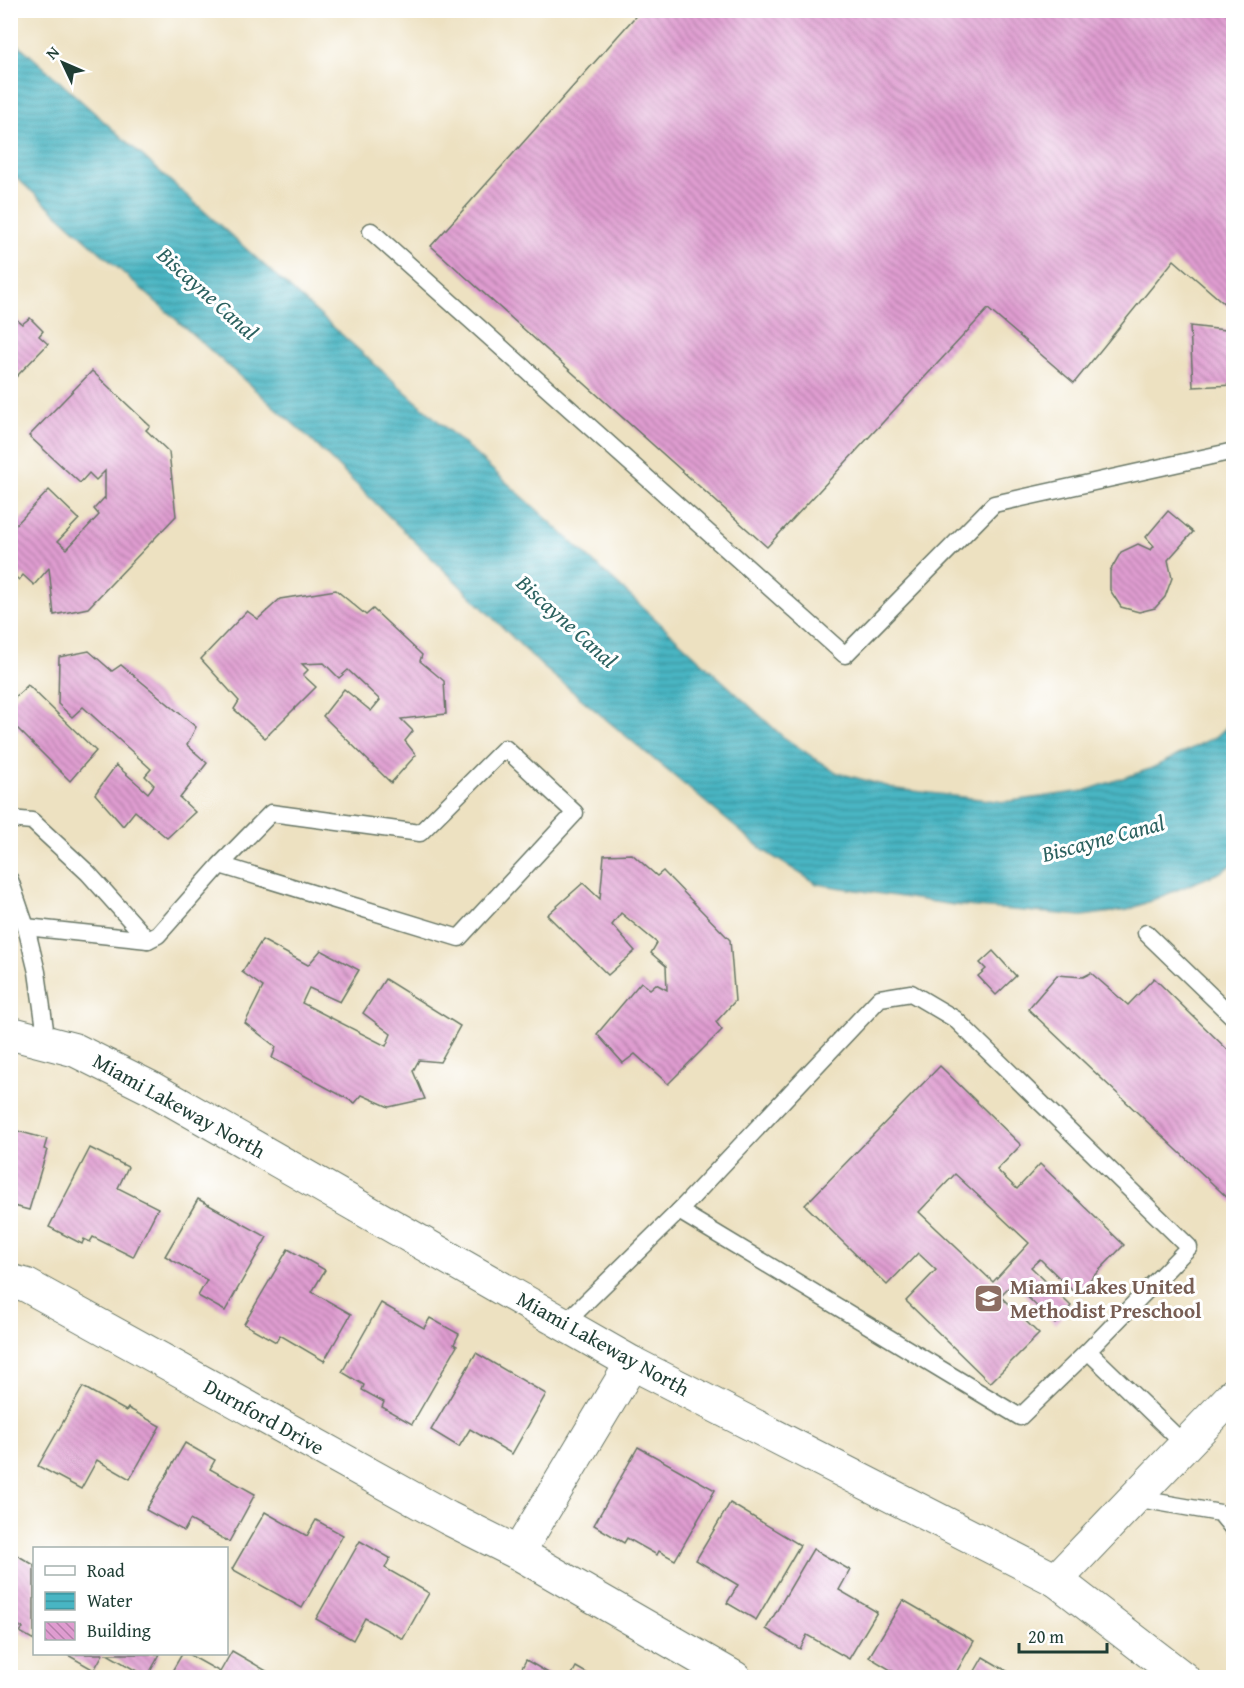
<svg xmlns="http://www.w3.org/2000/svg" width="1244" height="1688" font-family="'Gentium Book Plus',serif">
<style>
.water{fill:url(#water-rules);stroke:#34797c;stroke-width:1.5}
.building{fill:url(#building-back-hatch);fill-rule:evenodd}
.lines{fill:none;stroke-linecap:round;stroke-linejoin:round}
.service-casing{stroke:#677665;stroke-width:19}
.minor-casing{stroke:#677665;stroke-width:35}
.tertiary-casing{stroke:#677665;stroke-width:35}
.service{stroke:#fff;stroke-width:16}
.minor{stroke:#fff;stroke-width:33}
.tertiary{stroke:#fff;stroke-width:33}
.labels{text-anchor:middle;stroke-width:6;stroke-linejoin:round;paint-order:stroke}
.street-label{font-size:21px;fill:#1f3d34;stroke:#fff}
.education-label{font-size:21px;font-weight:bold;fill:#785e54;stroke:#fff;text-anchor:start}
.water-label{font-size:22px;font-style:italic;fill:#2b615f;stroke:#fff}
</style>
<defs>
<pattern id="water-rules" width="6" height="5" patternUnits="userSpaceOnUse" patternTransform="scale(1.5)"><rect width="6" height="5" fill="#48b5c3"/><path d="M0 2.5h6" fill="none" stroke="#3b949f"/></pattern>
<pattern id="building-back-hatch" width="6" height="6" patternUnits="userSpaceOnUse" patternTransform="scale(1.5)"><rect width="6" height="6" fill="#df9cd0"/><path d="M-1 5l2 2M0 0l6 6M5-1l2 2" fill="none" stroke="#b480aa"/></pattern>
</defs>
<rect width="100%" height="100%" fill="#fff"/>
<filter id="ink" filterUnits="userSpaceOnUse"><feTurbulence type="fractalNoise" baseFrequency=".0167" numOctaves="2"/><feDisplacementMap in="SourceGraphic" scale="12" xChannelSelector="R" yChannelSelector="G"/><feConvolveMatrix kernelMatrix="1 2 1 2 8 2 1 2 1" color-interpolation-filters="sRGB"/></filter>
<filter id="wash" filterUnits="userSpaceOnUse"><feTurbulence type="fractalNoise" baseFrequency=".008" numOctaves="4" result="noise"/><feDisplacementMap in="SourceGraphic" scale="24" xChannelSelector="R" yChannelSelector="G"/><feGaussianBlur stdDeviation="1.35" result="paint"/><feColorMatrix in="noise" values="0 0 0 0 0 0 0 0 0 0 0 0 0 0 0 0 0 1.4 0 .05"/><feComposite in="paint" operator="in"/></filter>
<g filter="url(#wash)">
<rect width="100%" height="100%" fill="#ede1c1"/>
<path class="water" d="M11 38 534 507 782 736 835 772 897 789 1004 802 1084 791 1150 769 1217 736 1233 721V863L1223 871 1128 910 1082 916 954 905 817 884 764 851 542 666 307 436 11 173Z"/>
<g id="blocks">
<g class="building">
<path d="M641 10H1234V312L1174 260 1074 383 988 309 767 547 431 246Z"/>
<path d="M10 314 22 324 30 318 43 331 39 336 48 344 16 377 10 372Z"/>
<path d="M1190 326 1234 331V385L1193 387Z"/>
<path d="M92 371 150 426 146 430 169 452 176 516 88 608 54 615 49 568 34 585 23 575 19 580 10 572V531L49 490 79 519 58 541 67 549 99 515 94 509 104 498 105 499V471L96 480 89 473 80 483 29 436Z"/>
<path d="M1168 511 1193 532 1168 560 1172 578 1165 597 1155 608 1139 612 1121 607 1110 590V571L1121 552 1138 544 1151 550 1154 546 1146 537Z"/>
<path d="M336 590 366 615 373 609 422 655 420 661 444 681 446 714 401 719 413 731 405 741 416 755 391 783 323 716 344 689 371 711 380 700 348 670 339 678 324 663 302 664 308 670 303 675 316 687 265 738 234 709 239 701 201 659 247 611 258 619 280 599Z"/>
<path d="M89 651 112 671 121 665 196 727 187 745 207 763 180 798 195 812 167 838 135 811 123 826 95 794 116 765 148 793 154 785 145 776 151 769 83 707 72 717 58 704 59 657Z"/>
<path d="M28 685 96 751 70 781 10 721V702Z"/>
<path d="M632 854 657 876 663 871 730 940 735 1001 716 1022 722 1030 668 1084 635 1054 623 1063 597 1034 641 982 650 989 656 984 667 990 666 966 651 953 657 943 621 913 612 925 635 951 608 975 547 915 583 883 600 899 604 855Z"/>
<path d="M262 940 308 965 321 950 359 970 340 1002 309 988 302 1003 386 1046 391 1034 363 1013 385 979 460 1026 440 1062 419 1060 413 1071 425 1099 389 1107 362 1095 355 1103 272 1058 276 1047 245 1023 263 987 242 972Z"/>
<path d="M993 951 1016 976 996 995 978 976 986 969 980 963Z"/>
<path d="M1091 973 1128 1005 1154 978 1234 1056V1204L1028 1009 1057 975 1083 977Z"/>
<path d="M940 1066 1021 1145 997 1170 1017 1189 1040 1164 1124 1245 1076 1294 1040 1259 1031 1267 1071 1306 1055 1324 1013 1283 1000 1296 1039 1334 990 1383 906 1301 936 1270 918 1253 887 1285 805 1205ZM955 1174 1029 1243 993 1282 919 1212Z"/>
<path d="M10 1129 47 1139 44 1149 47 1150 29 1210 10 1205Z"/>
<path d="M90 1148 128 1167 118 1188 158 1208 133 1257 93 1237 90 1242 84 1239 82 1244 49 1227Z"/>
<path d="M198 1199 267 1237 225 1311 198 1296 207 1280 165 1256Z"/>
<path d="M288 1249 325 1270 312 1292 351 1314 324 1361 280 1335 276 1342 244 1324Z"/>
<path d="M381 1303 424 1328 430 1318 459 1334 454 1344 457 1346 412 1424 382 1407 384 1402 362 1390 364 1385 342 1372Z"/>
<path d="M476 1353 546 1394 512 1454 470 1429 459 1447 431 1430Z"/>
<path d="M83 1387 126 1411 128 1408 160 1426 130 1479 97 1460 81 1489 38 1466Z"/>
<path d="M185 1443 215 1460 210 1469 255 1494 229 1542 190 1520 184 1531 146 1510Z"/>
<path d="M638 1447 715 1490 675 1560 659 1551 657 1555 627 1538 624 1543 594 1525Z"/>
<path d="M730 1503 800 1545 756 1620 727 1603 738 1585 696 1560Z"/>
<path d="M265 1512 307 1536 316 1520 343 1535 302 1608 232 1569Z"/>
<path d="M360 1541 390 1558 385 1568 429 1593 403 1639 365 1618 353 1640 316 1619Z"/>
<path d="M813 1549 850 1570 839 1590 877 1612 849 1659 807 1635 800 1649 766 1629Z"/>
<path d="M10 1551 34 1565V1640L20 1632 23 1628 10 1621Z"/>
<path d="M903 1600 974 1641 953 1678H904L869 1657Z"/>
<path d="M232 1651 270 1673 268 1678H168L182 1654H188L220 1672Z"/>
<path d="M66 1654H103L94 1670Z"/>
<path d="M107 1654H160L147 1677Z"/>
<path d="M983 1657 1019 1678H971Z"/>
<path d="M526 1660 557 1678H517Z"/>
<path d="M576 1667 595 1678H570Z"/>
</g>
</g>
</g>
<g filter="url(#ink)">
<use href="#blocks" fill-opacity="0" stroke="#677665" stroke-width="1.5"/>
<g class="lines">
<defs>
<g id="service">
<path d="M371 231 845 655 994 504 1234 451"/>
<path d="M10 819 32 821 88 873 148 940"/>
<path d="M10 880 26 927"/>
<path d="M1146 933 1234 1018"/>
<path d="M47 1043 37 972 26 927 148 940 158 935 220 865 271 813 420 833 505 748 575 813 459 938 220 865"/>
<path d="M564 1324 679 1211"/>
<path d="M1088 1351 1020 1417 679 1211 880 998 911 993 955 1019 1189 1247 1088 1351 1185 1445"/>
<path d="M1134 1498 1220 1513 1234 1530"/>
</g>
<g id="minor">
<path d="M10 1281 26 1285 448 1518 518 1553 735 1678"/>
<path d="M518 1553 632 1363"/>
<path d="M1056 1580 1234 1394"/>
</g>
<path id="tertiary" d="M10 1033 75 1050 151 1088 632 1363 1056 1580 1183 1678"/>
</defs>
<use href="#service" class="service-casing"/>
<use href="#minor" class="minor-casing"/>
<use href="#tertiary" class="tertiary-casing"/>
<use href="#service" class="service"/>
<use href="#minor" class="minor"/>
<use href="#tertiary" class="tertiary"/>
</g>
</g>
<defs>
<symbol id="school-square" viewBox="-11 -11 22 22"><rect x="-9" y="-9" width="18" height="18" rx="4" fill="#8d6e63" stroke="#fff"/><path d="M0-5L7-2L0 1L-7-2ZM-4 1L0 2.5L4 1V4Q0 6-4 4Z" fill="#fff"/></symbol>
</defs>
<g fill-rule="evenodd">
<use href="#school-square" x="972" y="1282" width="33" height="33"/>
</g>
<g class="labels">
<g class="street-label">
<text transform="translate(179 1106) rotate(29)" y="7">Miami Lakeway North</text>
<text transform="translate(603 1344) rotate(29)" y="7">Miami Lakeway North</text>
<text transform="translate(264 1417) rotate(29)" y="7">Durnford Drive</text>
</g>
<g class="education-label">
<text x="1010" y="1294">Miami Lakes United<tspan x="1010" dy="24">Methodist Preschool</tspan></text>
</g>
<g class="water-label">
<text transform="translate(208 293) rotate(42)" y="8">Biscayne Canal</text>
<text transform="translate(567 621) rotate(42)" y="8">Biscayne Canal</text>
<text transform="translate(1103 838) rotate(-15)" y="8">Biscayne Canal</text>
</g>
</g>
<rect width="1244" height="1688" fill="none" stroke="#fff" stroke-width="36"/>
<rect x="33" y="1547" width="195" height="108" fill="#ffffff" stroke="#a5b1ae" stroke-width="1.5"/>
<rect x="45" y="1566" width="30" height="9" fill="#ffffff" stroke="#a5b1ae" stroke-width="1.5"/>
<text x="87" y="1577" font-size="18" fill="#1f3d34">Road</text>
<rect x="45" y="1592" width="30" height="18" fill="url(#water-rules)" stroke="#a5b1ae" stroke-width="1.5"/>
<text x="87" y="1607" font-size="18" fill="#1f3d34">Water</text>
<rect x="45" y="1622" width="30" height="18" fill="url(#building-back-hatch)" stroke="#a5b1ae" stroke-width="1.5"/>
<text x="87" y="1637" font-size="18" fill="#1f3d34">Building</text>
<g transform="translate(63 63) rotate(314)" stroke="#ffffff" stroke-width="4.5" paint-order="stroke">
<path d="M0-4.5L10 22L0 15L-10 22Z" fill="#1f3d34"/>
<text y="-9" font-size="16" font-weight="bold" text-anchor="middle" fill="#1f3d34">N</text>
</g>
<path d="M1019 1643v9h88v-9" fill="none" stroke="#1f3d34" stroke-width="3"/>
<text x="1028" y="1643" font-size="18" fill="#1f3d34" stroke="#ffffff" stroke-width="4.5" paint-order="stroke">20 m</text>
</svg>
